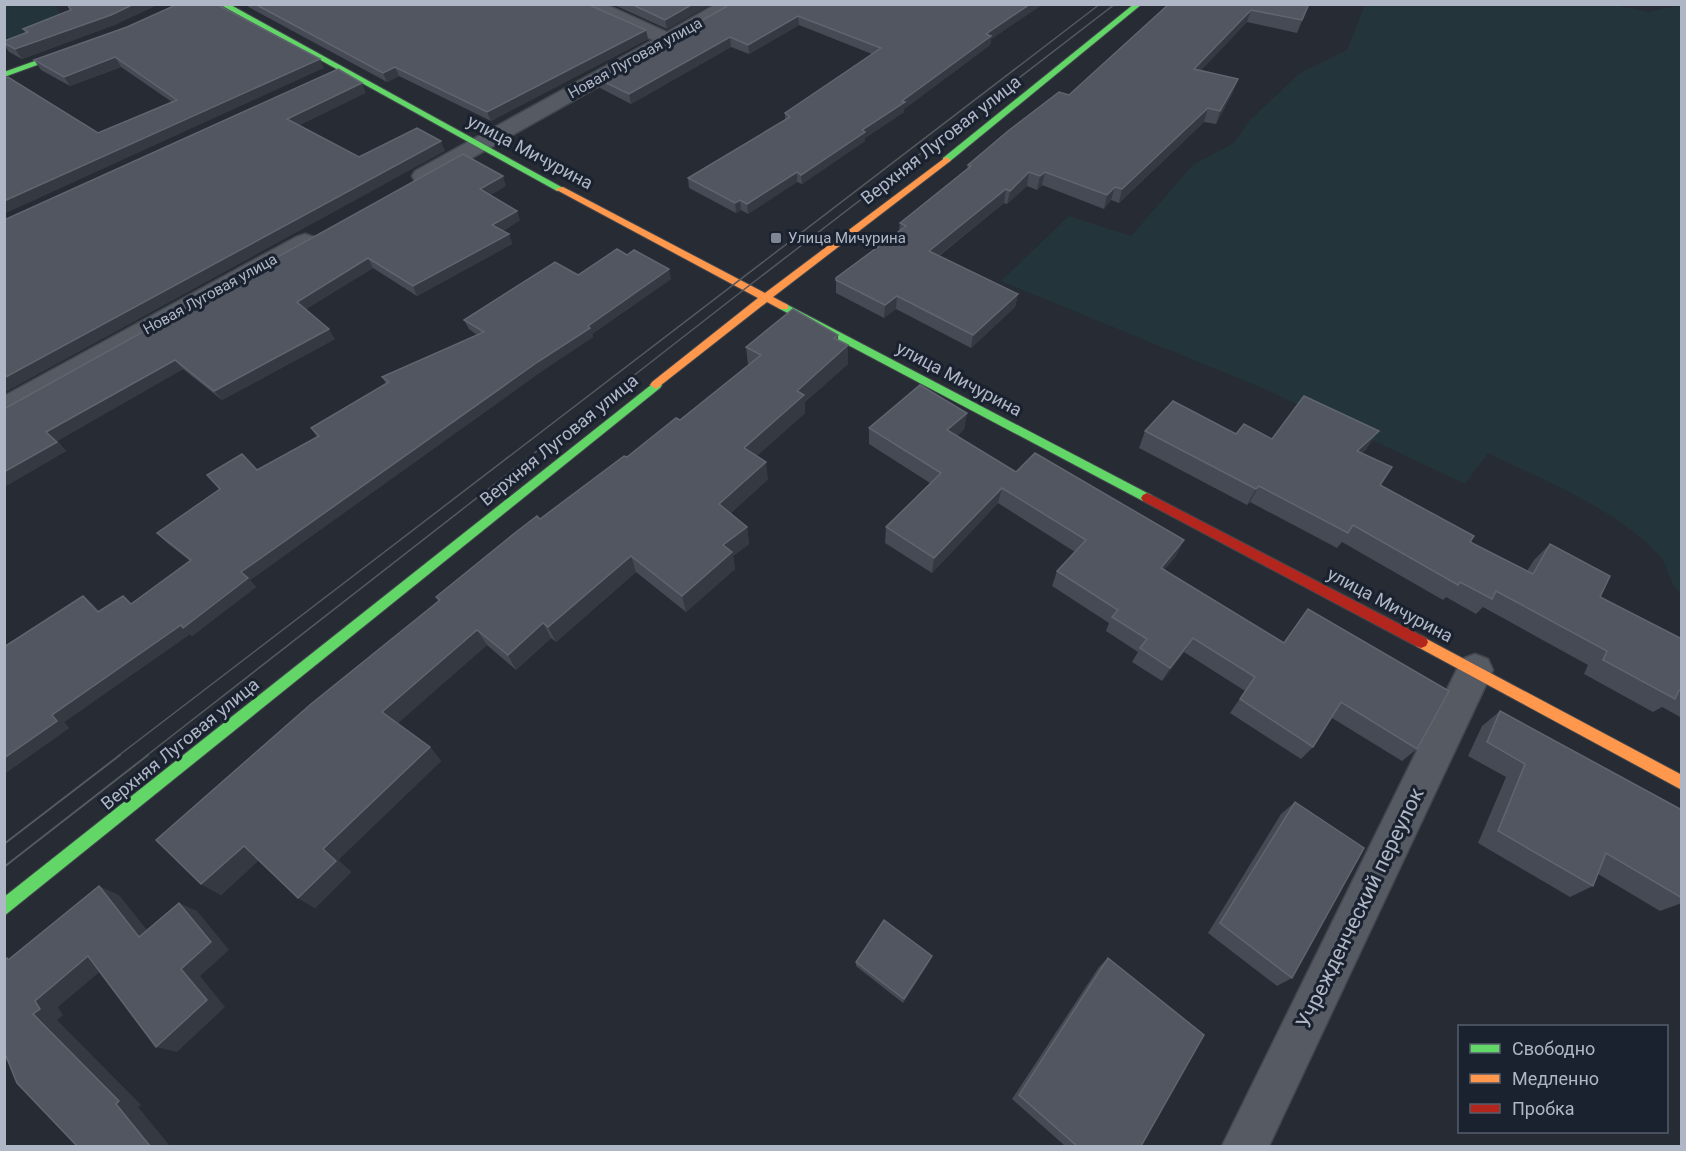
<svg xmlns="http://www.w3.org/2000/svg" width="1686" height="1151" font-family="Roboto,sans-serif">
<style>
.green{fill:#23353a}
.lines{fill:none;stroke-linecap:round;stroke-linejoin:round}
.street-casing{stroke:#42464d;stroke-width:3}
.fast-casing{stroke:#42464d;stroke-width:2}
.slow-casing{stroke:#42464d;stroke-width:2}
.jam-casing{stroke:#42464d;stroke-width:2}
.street{fill:#565a63;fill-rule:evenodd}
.fast{fill:#63d668;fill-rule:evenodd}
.slow{fill:#ff974d;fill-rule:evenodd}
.jam{fill:#b3261e;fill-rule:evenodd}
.tram-far1{stroke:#555960;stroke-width:1.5}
.tram{stroke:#555960;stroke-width:2}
.wall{fill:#464a54}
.shaded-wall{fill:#343942}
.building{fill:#515660;stroke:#606570;stroke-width:1.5}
.poi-dot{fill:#7f8694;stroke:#1a212f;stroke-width:2}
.labels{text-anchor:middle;stroke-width:6;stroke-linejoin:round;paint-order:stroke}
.far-street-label{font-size:15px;fill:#afb7c7;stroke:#1a212f}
.far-poi-label{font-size:15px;fill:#afb7c7;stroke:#1a212f;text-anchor:start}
.street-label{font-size:18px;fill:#afb7c7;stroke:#1a212f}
.near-street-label{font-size:21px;fill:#afb7c7;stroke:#1a212f}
</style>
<rect width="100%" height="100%" fill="#262b34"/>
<g class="green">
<path d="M1608 4 1649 12 1681 5V593C1668 583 1669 565 1658 554 1612 506 1546 482 1488 453L1465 484 1267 390 1001 281 1069 216 1131 236 1194 164 1234 143 1250 120 1300 73 1347 50 1365 5Z"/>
<path d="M4 5H54L66 22 5 44Z"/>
</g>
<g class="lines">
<defs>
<g id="street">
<path d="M579 4H605L667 32 716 4H740L738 8 431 181 423 183 415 181 412 176 415 171 653 40 581 8Z"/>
<path d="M305 234 314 237 317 242 314 247 14 416 4 419V396L296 237Z"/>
<path d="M1475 654 1488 659 1493 670 1269 1146H1222L1462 659Z"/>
</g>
<g id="fast">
<path d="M219 4H229L267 25 565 189 557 191Z"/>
<path d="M1134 4H1142L949 162H943V158Z"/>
<path d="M77 46 84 48 4 77V72Z"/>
<path d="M784 303 1151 495 1153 498 1151 501H1143L780 309 779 307Z"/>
<path d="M656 381 662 385 660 388 4 916V897Z"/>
</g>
<g id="slow">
<path d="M946 157 951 160 949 162 773 297 788 305V309H780L767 302 656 389 650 385 652 382 758 298 555 189 563 187 765 293Z"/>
<path d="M1421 636 1682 775V790L1416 646 1414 642 1416 638Z"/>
</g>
<path id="jam" d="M1147 493 1426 638 1428 642 1426 646 1421 648 1416 646 1143 501 1141 498 1143 495Z"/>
</defs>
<use href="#street" class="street-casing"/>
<use href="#fast" class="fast-casing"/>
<use href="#slow" class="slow-casing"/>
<use href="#jam" class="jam-casing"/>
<use href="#street" class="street"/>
<use href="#fast" class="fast"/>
<use href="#slow" class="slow"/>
<use href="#jam" class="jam"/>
<g class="tram-far1">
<path d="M118 756 1100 4"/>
<path d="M146 756 746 288 1115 4"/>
</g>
<g class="tram">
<path d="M4 844 120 755"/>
<path d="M4 867 148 755"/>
</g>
</g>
<g class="wall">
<path d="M243 4H587L646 30 648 39 491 121 399 76 387 82Z"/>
<path d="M612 4H711L667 29Z"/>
<path d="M731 4H1043L991 39 990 45 904 109V112L865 138V141L802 184 797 182 748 214 741 210 736 213 689 188 688 178 785 120V113L872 54 799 25 749 54 731 47 631 104 600 88 598 79Z"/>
<path d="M1169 4H1309L1297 33 1247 22 1201 70 1238 79 1233 92 1216 124 1204 122 1119 203 1111 200 1104 209 1042 185 1037 190 1027 186 1007 204 1004 203 939 256 1018 294 1015 307 971 348 896 309 884 318 836 293V278L899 231 900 223 967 169 968 165 1069 95Z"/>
<path d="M71 10 117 24 22 59 9 52 4 45V41L26 33 23 29Z"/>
<path d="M127 27 324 68 98 133 172 102 121 67 70 86 41 70 34 60Z"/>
<path d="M506 186 490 195 520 220 503 231 509 234 512 244 417 296 373 268 306 309 335 339 222 400 183 369 57 441 66 451 4 487V409Z"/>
<path d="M578 275 671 279 592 334 593 337 542 371 250 580 256 587 192 636 190 634 64 722 69 728 4 774 83 596 100 612 131 604 190 561 166 542 157 533 257 470 317 437 311 428 386 384 382 377 477 335 469 329 464 320Z"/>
<path d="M838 335V340L848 364 805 402V413L756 456 768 479 731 513 747 527 749 544 733 556 735 569 686 612 636 572 556 642 551 638 516 670 487 645 397 723 430 747 441 761 338 860 351 872 315 908 298 898 259 860 221 895 201 884 438 601 436 597 540 519 680 420 748 365 746 347Z"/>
<path d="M967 413 964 429 957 436 1016 472 1176 556 1164 570 1283 643 1308 609 1417 749 1402 761 1332 718 1313 747 1301 759 1230 713 1245 691 1184 652 1162 681 1132 662 1138 652 1106 631 1109 623 1052 586 1057 571 1075 552 998 503 932 573 885 543 886 527 930 483 869 444V428Z"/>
<path d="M1145 431 1236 434 1272 439 1367 448 1362 453 1380 485 1470 542 1527 571 1534 560 1550 544 1600 597 1682 639V718L1662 707 1653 712 1584 674 1588 665 1483 607 1476 614 1446 597 1443 600 1342 542 1337 548 1250 502 1247 505 1139 448Z"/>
<path d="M1500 711 1682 810V903L1660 911 1598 874 1593 886 1570 897 1478 843 1506 777 1468 756 1482 726Z"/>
<path d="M1295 802 1292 978 1277 986 1208 933 1281 814Z"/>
<path d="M1108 958 1141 1146H1065L1012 1099 1099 967Z"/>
<path d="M930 961 903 1003 856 966V962Z"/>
</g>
<g class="shaded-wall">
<path d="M134 4H160L117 24 22 59 15 49Z"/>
<path d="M693 4H711L667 29 665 20Z"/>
<path d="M1030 4H1043L991 39 990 45 904 109V112L865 138V141L802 184 801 175 862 130 986 34Z"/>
<path d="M1251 10 1247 22 1190 82 1194 69Z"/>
<path d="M798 16 799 25 749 54 748 45Z"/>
<path d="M646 30 648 39 491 121 487 112Z"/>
<path d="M730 37 731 47 631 104 629 94Z"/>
<path d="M115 57 121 67 70 86 64 77Z"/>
<path d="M320 59 324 68 4 214V201Z"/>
<path d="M395 67 399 76 387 82 383 73Z"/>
<path d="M1238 79 1233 92 1216 124 1220 111Z"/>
<path d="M362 83 366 93 292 129 287 119Z"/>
<path d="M1208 108 1204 122 1119 203 1122 189Z"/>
<path d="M441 141 445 151 4 393V378Z"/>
<path d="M797 172V182L748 214 747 204Z"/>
<path d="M1029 172 1027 186 1007 204 1010 191Z"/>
<path d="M1045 172 1042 185 1037 190 1040 176Z"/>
<path d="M503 176 506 186 484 198 480 189Z"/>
<path d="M1115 187 1111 200 1104 209 1107 195Z"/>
<path d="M1006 189 1004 203 928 264 929 251Z"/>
<path d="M740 200 741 210 736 213 735 203Z"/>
<path d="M517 211 520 220 496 235 492 225Z"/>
<path d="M509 234 512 244 417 296 413 286Z"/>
<path d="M368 258 373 268 303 311 297 302Z"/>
<path d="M669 269 671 279 592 334 593 337 542 371 250 580 256 587 192 636 183 628 241 572 588 326Z"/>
<path d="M1018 294 1015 307 971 348 973 335Z"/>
<path d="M897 296 896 309 884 318 885 305Z"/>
<path d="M329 329 335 339 222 400 214 391Z"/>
<path d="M848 345V364L805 402V413L746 466 744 448 797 391Z"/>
<path d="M175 360 183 369 56 442 46 432Z"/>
<path d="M967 413 964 429 945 447 947 430Z"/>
<path d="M1379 431 1367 448 1346 467 1357 451Z"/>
<path d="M57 442 66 451 4 487V472Z"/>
<path d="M766 462 768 479 722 521 719 504Z"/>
<path d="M1259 486 1250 502 1247 505 1256 489Z"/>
<path d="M1002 488 998 503 932 573 934 558Z"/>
<path d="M747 527 749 544 733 556 735 569 686 612 682 596 723 545Z"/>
<path d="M1184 540 1176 556 1153 583 1161 568Z"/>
<path d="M631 556 636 572 556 642 548 627Z"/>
<path d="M83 596 93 604 109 621 98 612Z"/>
<path d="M543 623 551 638 516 670 508 655Z"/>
<path d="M181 625 190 634 64 722 69 728 4 774V758L52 715Z"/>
<path d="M477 630 487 645 395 726 382 712Z"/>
<path d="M1193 638 1184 652 1162 681 1170 668Z"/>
<path d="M430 747 441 761 338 860 351 872 315 908 298 898 323 849Z"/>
<path d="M244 846 262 857 221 895 201 884Z"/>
<path d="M99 886 119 895 159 945 139 937Z"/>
<path d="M179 903 197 911 229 950 200 976 225 1007 177 1052 156 1047 181 969Z"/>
<path d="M88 956 109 964 58 1007 63 1015 57 1020 141 1105 138 1107 170 1146H150L33 1014 35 1001Z"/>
<path d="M932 956 930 961 903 1003 904 999Z"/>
<path d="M4 1042 26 1047 4 1064Z"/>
</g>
<g class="building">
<path d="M67 4H134L111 15 15 49 4 43V41L28 32 23 29 71 10Z"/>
<path d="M178 4H216L320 59 4 201V79L8 77 98 133 177 100 115 57 64 77 34 60 127 27Z"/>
<path d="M255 4H587L646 30 487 112 395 67 383 73Z"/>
<path d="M631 4H693L665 20Z"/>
<path d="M731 4H1030L986 34 991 36 902 101 905 102 862 130 865 132 801 175 797 172 747 204 740 200 735 203 688 178 790 117 785 113 881 48 798 16 748 45 730 37 629 94 598 79Z"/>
<path d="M1169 4H1309L1302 20 1251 10 1194 69 1238 79 1220 111 1208 108 1122 189 1115 187 1107 195 1045 172 1040 176 1029 172 1010 191 1006 189 929 251 1018 294 973 335 897 296 885 305 836 280V278L906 226 900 223 971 166 968 165 1008 131 1059 92 1069 95Z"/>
<path d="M338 69 362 83 287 119 359 157 417 128 441 141 4 378V220Z"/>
<path d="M463 154 503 176 480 189 517 211 492 225 509 234 413 286 368 258 297 302 329 329 214 391 175 360 46 432 57 442 4 472V409Z"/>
<path d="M617 249 627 255 634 250 669 269 588 326 590 328 539 361 241 572 248 578 183 628 181 625 52 715 57 721 4 758V647L83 596 98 612 123 596 131 604 191 560 157 533 220 489 207 475 242 454 257 470 319 436 311 428 389 382 382 377 484 332 464 320 555 262 578 275Z"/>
<path d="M793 309 838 335 834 338 848 345 797 391 804 395 744 448 766 462 719 504 747 527 723 545 732 552 682 596 631 556 548 627 543 623 508 655 477 630 382 712 430 747 323 849 336 861 298 898 244 846 201 884 156 840 311 704 440 600 436 597 516 532 537 516 540 519 624 456 627 457 676 418 680 420 761 355 746 347Z"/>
<path d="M920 385 967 413 947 430 1016 472 1035 453 1184 540 1161 568 1284 643 1308 609 1449 691 1417 749 1341 702 1313 747 1240 699 1255 677 1193 638 1170 668 1140 648 1147 639 1112 617 1118 610 1057 571 1086 540 1002 488 934 558 886 527 941 473 869 428Z"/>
<path d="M1304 396 1379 431 1357 451 1392 467 1380 485 1474 536 1470 542 1533 574 1550 544 1610 576 1600 597 1682 639V692L1679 690 1675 699 1603 660 1607 651 1496 591 1492 599 1460 582 1458 585 1353 525 1348 533 1259 486 1256 489 1145 431 1173 401 1236 434 1244 424 1272 439Z"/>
<path d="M1500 711 1682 810V898L1606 853 1593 886 1498 831 1525 764 1487 742Z"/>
<path d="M1295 802 1364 848 1292 978 1220 923Z"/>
<path d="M99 886 139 937 179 903 211 942 181 969 207 1000 156 1047 88 956 35 1001 40 1009 33 1014 119 1101 116 1104 150 1146H77L17 1083 4 1051V960L7 958 8 960Z"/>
<path d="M884 920 932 956 904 999 856 962Z"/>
<path d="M1108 958 1204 1035 1141 1146H1077L1019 1095Z"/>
</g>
<rect class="poi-dot" x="770" y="232" width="12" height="12" rx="3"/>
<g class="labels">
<g class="far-street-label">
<text transform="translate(635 58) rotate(-29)" y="5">Новая Луговая улица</text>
<text transform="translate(210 294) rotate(-29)" y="5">Новая Луговая улица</text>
</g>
<g class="far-poi-label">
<text x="788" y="243">Улица Мичурина</text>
</g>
<g class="street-label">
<text transform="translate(941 140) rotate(-38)" y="6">Верхняя Луговая улица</text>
<text transform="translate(530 152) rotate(28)" y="6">улица Мичурина</text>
<text transform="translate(959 379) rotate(28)" y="6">улица Мичурина</text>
<text transform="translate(559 440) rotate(-39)" y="6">Верхняя Луговая улица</text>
<text transform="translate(1390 605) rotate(28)" y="6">улица Мичурина</text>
<text transform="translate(180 744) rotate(-39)" y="6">Верхняя Луговая улица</text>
</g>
<g class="near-street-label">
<text transform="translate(1360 908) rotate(-64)" y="7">Учрежденческий переулок</text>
</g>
</g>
<rect width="1686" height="1151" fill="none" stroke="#afb7c7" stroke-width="12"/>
<rect x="1458" y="1025" width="210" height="108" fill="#1a212f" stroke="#565d6c" stroke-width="1.5"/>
<rect x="1470" y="1044" width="30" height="9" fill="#63d668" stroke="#565d6c" stroke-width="1.5"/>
<text x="1512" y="1055" font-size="18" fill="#afb7c7">Свободно</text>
<rect x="1470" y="1074" width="30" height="9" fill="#ff974d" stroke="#565d6c" stroke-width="1.5"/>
<text x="1512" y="1085" font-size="18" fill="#afb7c7">Медленно</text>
<rect x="1470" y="1104" width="30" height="9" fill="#b3261e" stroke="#565d6c" stroke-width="1.5"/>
<text x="1512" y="1115" font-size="18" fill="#afb7c7">Пробка</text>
</svg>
